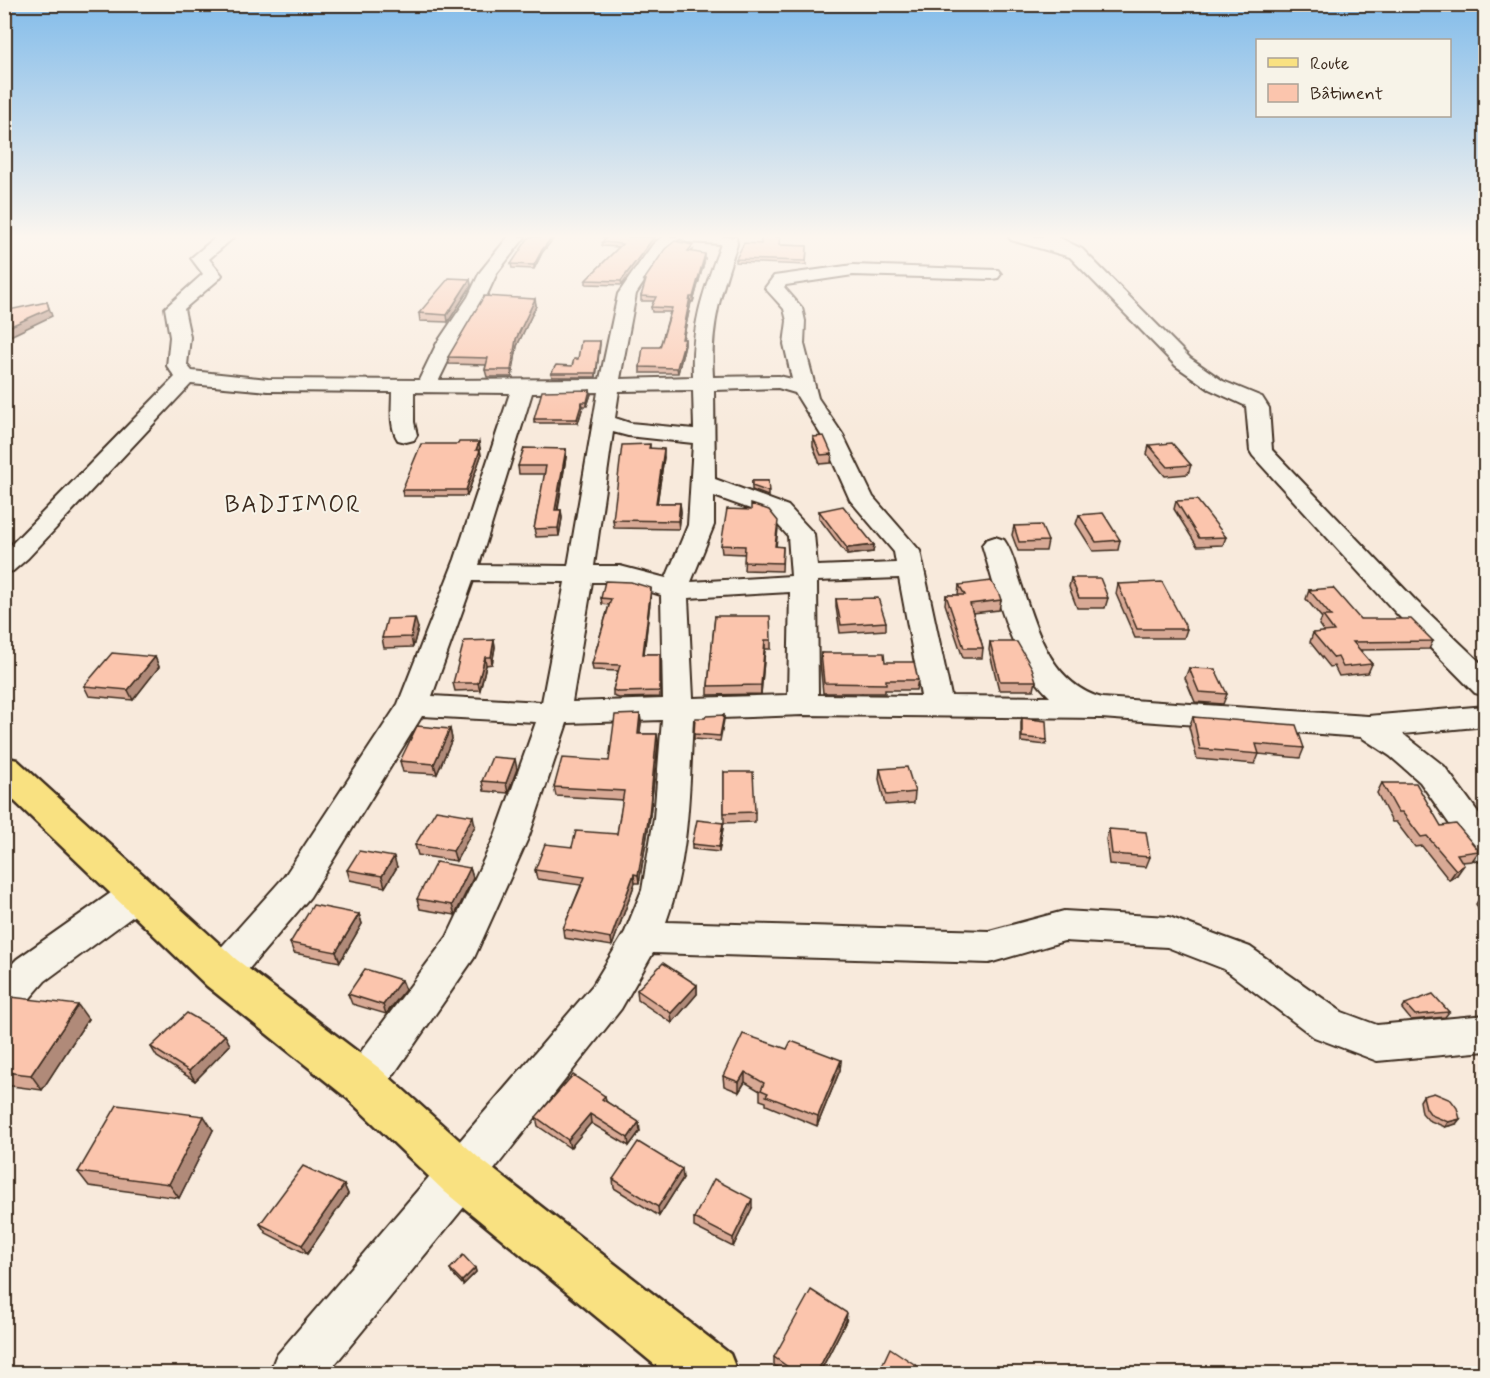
<svg xmlns="http://www.w3.org/2000/svg" width="1490" height="1378" font-family="Mynerve,sans-serif">
<style>
.lines{fill:none;stroke-linecap:round;stroke-linejoin:round}
.minor-casing{stroke:#3b2a1e;stroke-width:4}
.major-casing{stroke:#3b2a1e;stroke-width:5}
.minor{fill:#f7f3e8;fill-rule:evenodd}
.major{fill:#f9e181;fill-rule:evenodd}
.wall{fill:#d8a995;stroke:#3b2a1e;stroke-width:1.5}
.shaded-wall{fill:#b08a79;stroke:#3b2a1e;stroke-width:1.5}
.building{fill:#fbc5ad;stroke:#3b2a1e;stroke-width:1.5}
.labels{text-anchor:middle;stroke-width:4.5;stroke-linejoin:round;paint-order:stroke}
.quarter-label{font-size:24px;letter-spacing:1.5px;fill:#3b2a1e;stroke:#f7f3e8}
</style>
<rect width="100%" height="100%" fill="#f8eadc"/>
<filter id="ink" filterUnits="userSpaceOnUse"><feTurbulence type="fractalNoise" baseFrequency=".0167" numOctaves="2"/><feDisplacementMap in="SourceGraphic" scale="12" xChannelSelector="R" yChannelSelector="G"/><feConvolveMatrix kernelMatrix="1 2 1 2 8 2 1 2 1" color-interpolation-filters="sRGB"/></filter>
<g filter="url(#ink)">
<g class="lines">
<defs>
<g id="minor">
<path d="M216 237H234L209 259 222 275 219 279 184 309 190 337 187 365 192 371 268 379 419 380 437 343 468 297 480 272 508 237H525L497 273 486 297 457 343 439 380 600 379 618 294 652 245 662 237H736L737 244C721 292 710 325 713 377L779 376 792 379 784 344 787 321 784 309 765 288 774 276 853 265 998 270 1001 274 998 278 992 279 853 275 786 285 784 287 802 308 805 321 804 344 818 398 843 435 873 497 920 551 951 696 1050 697C1010 659 998 596 982 545L986 540 995 537 1004 540C1012 551 1015 565 1019 578 1035 625 1049 683 1102 698L1368 716 1486 706V726L1403 734 1444 766 1486 823V863L1474 859 1420 782 1390 756 1361 737 1101 718 803 715 693 719C689 787 690 857 666 922L989 931 1064 911 1169 917 1250 947 1342 1012 1377 1025 1486 1015V1051L1377 1061 1314 1037 1224 969 1167 947 1064 941 989 963 653 953 621 1009 478 1190 327 1374H269L276 1356 593 985 625 932 642 890 654 818 662 720 567 723 529 836 474 958 378 1097 363 1102 348 1097 342 1083 348 1069 447 937 495 836 536 722 422 716 310 897 236 984 222 989 208 984 203 973 208 962 284 877 398 704 455 559 510 393 414 392V422L417 435 414 440 406 442 398 440C389 427 392 408 392 392L268 391 191 384 28 558 13 571 4 573V552L175 377 167 366 170 337 165 308 203 274 191 258ZM680 238 687 242 721 244C703 292 691 325 693 377L620 379 636 294 664 252ZM778 388 795 393 821 435 850 500 894 552 896 563 817 566 814 534 788 506 715 479 714 390ZM693 390 694 429 630 423 615 418 619 391ZM598 392 568 566 479 565 532 393ZM613 432 628 436 693 443 688 525 666 578 620 566H594ZM714 496 770 516 788 536 791 576 691 582 714 525ZM899 578 921 696 818 695 817 581ZM473 581 565 582 542 702 432 696ZM592 582H620L661 595 663 699 572 702ZM790 592 788 695 693 698 688 598Z"/>
<path d="M1009 237H1058L1082 249 1190 358 1223 381 1262 397 1269 408 1272 450 1416 601 1486 668V696L1475 693 1396 613 1253 456 1250 451 1246 406 1209 389 1176 366 1070 257 1011 240Z"/>
<path d="M138 879 151 883 156 893 151 903 45 981 18 1012 4 1017V972L17 959 125 883Z"/>
</g>
<path id="major" d="M4 757 17 760 237 960 379 1068 479 1158 730 1354 738 1374H666L445 1192 347 1098 207 986 4 791Z"/>
</defs>
<use href="#minor" class="minor-casing"/>
<use href="#major" class="major-casing"/>
<use href="#minor" class="minor"/>
<use href="#major" class="major"/>
</g>
<g class="wall">
<path d="M601 237H655V240L622 285 586 284V280L619 247 602 246V242L606 238Z"/>
<path d="M779 245 807 246 806 265 736 262V259Z"/>
<path d="M693 250 692 252 705 259 693 302H691L683 339H685V344L678 373H640V367L660 347 670 312H652L651 307 654 301H641V296L645 285 644 280Z"/>
<path d="M542 253 534 269 512 268 511 264Z"/>
<path d="M470 279 471 286 448 322 420 321 419 313Z"/>
<path d="M535 299 536 306 517 346 512 377H487L485 370 486 365 449 364 448 357Z"/>
<path d="M600 341 596 377H552L551 373 572 366 578 359Z"/>
<path d="M590 390 591 394 587 406H583L578 423H534V419Z"/>
<path d="M813 437 832 454 831 463 820 464 813 446Z"/>
<path d="M650 444V448L664 457 657 503H680L681 512 679 529 614 528 613 520Z"/>
<path d="M1149 445 1191 465 1188 474 1165 476 1147 454Z"/>
<path d="M480 448 481 456 467 496H403L402 490Z"/>
<path d="M566 449V457L558 510H561L562 518 559 536 536 537 534 529 545 474H519L518 466Z"/>
<path d="M752 481H768V496L752 490Z"/>
<path d="M1176 501 1226 537 1223 545 1197 546 1174 509Z"/>
<path d="M819 511 874 545 873 552 847 555 819 518Z"/>
<path d="M1079 515 1120 540 1118 550 1093 551 1076 524Z"/>
<path d="M1014 526 1048 541 1046 551H1018L1012 535Z"/>
<path d="M778 529 776 547H783L782 571 744 570 745 554 722 553 721 545Z"/>
<path d="M1071 578 1108 598 1105 608H1077L1069 587Z"/>
<path d="M1118 584 1187 629 1184 638H1135L1116 594Z"/>
<path d="M959 585 1001 600 999 610 973 613 983 648 982 658H963L945 604 946 595H958Z"/>
<path d="M1309 590 1360 619 1433 641 1429 649 1360 650 1372 664 1368 673 1339 676 1334 666 1330 667 1310 642 1313 633 1324 632 1319 625 1322 618 1306 599Z"/>
<path d="M651 594 644 654H660V697L619 698 613 696V690L618 671 593 670 592 664 609 605 602 604 601 598Z"/>
<path d="M836 599 886 622V630L840 633 836 607Z"/>
<path d="M715 616 771 640V649H765L761 694 708 695V686Z"/>
<path d="M418 628 413 647 384 648 382 638Z"/>
<path d="M494 640 495 647 492 664 486 665 480 690 455 691 453 683Z"/>
<path d="M990 642 1036 681 1034 690H999L989 650Z"/>
<path d="M821 653 885 662 918 680 916 690H885V693H823L820 662Z"/>
<path d="M155 657 159 667 133 700 89 696 84 686Z"/>
<path d="M1189 668 1227 694 1223 704 1195 702 1185 678Z"/>
<path d="M640 714 641 723 639 734H657L658 743 649 824 639 883H635L612 946 564 938 563 929 581 885 537 879 535 870 572 847 617 834 623 800 556 796 554 787 609 761Z"/>
<path d="M724 715V720L720 741 694 739V734Z"/>
<path d="M1193 717 1304 748 1300 758 1259 754 1255 764 1197 759 1189 727Z"/>
<path d="M1022 718 1047 740 1046 745 1021 742V723Z"/>
<path d="M450 729 452 739 437 774 403 772 400 761Z"/>
<path d="M517 769 508 793 484 791 482 781Z"/>
<path d="M880 769 915 792 914 803 885 805 879 779Z"/>
<path d="M724 772 755 812V822L724 823Z"/>
<path d="M1382 783 1441 826 1479 851 1472 861 1462 862 1457 875 1449 880 1422 846 1415 847 1396 822H1392L1377 793Z"/>
<path d="M723 823V828L719 852 692 849V844Z"/>
<path d="M475 826 456 861 418 855 415 845Z"/>
<path d="M1109 829 1150 857 1146 867 1109 864 1106 839Z"/>
<path d="M397 867 385 887 350 880 347 870Z"/>
<path d="M470 868 473 878 455 915 420 909 417 899Z"/>
<path d="M1482 894H1485V924L1476 904Z"/>
<path d="M359 914 362 924 340 962 294 953 290 943Z"/>
<path d="M697 985V994L672 1023 638 1000 637 990Z"/>
<path d="M405 990 386 1014 352 1004 348 994Z"/>
<path d="M4 1000 88 1019 42 1090 4 1085Z"/>
<path d="M1405 1004 1449 1012 1445 1017 1411 1020 1402 1009Z"/>
<path d="M225 1035 230 1045 195 1081 157 1057 151 1047Z"/>
<path d="M787 1049 841 1060 840 1070 817 1126 766 1105V1102L760 1100V1091L745 1082 739 1092 724 1086 723 1076Z"/>
<path d="M605 1096 606 1101 640 1131 629 1146 591 1123 570 1148 538 1126 536 1117Z"/>
<path d="M1423 1096 1456 1124 1445 1127 1428 1120 1422 1113 1420 1101Z"/>
<path d="M213 1130 179 1198 89 1186 78 1172Z"/>
<path d="M683 1178 659 1216 614 1188 613 1179Z"/>
<path d="M344 1185 348 1194 307 1254 266 1233 260 1224Z"/>
<path d="M752 1208 733 1247 694 1227V1218Z"/>
<path d="M475 1268 476 1272 463 1285 452 1273 450 1269Z"/>
<path d="M846 1321 819 1374H786L774 1365V1357Z"/>
</g>
<g class="shaded-wall">
<path d="M552 237H555L542 253 534 269V265L542 250Z"/>
<path d="M654 237H655V240L622 285 621 281Z"/>
<path d="M705 254V259L693 302V297Z"/>
<path d="M470 279 471 286 448 322 447 315Z"/>
<path d="M690 297 691 302 682 344V339Z"/>
<path d="M535 299 536 306 517 346 512 377 511 370 516 339Z"/>
<path d="M47 302 52 316 4 339V329Z"/>
<path d="M685 339V344L678 373 677 368Z"/>
<path d="M600 341V345L596 377V373Z"/>
<path d="M590 390 591 394 587 406V402Z"/>
<path d="M582 402 583 406 578 423 577 419Z"/>
<path d="M479 442 480 448 477 456 476 450Z"/>
<path d="M566 449V457L556 518 555 510Z"/>
<path d="M664 449V457L656 511V503Z"/>
<path d="M480 450 481 456 467 496 466 490Z"/>
<path d="M680 503 681 512 679 529 678 521Z"/>
<path d="M561 510 562 518 559 536 558 528Z"/>
<path d="M874 545 873 552 847 555V548Z"/>
<path d="M651 588V594L643 660V654Z"/>
<path d="M415 618 418 628 413 647 411 637Z"/>
<path d="M494 640 495 647 492 664 491 657Z"/>
<path d="M765 640V649L761 694V685Z"/>
<path d="M155 657 159 667 133 700 128 690Z"/>
<path d="M485 657 486 665 480 690 478 683Z"/>
<path d="M640 714 641 723 639 742 638 734Z"/>
<path d="M450 729 452 739 437 774 434 764Z"/>
<path d="M657 734 658 743 649 824 639 883 638 875Z"/>
<path d="M515 759 517 769 508 793 506 783Z"/>
<path d="M473 816 475 826 456 861 453 851Z"/>
<path d="M723 823V828L719 852V847Z"/>
<path d="M394 857 397 867 385 887 382 876Z"/>
<path d="M1464 865 1457 875 1449 880 1456 870Z"/>
<path d="M470 868 473 878 455 915 452 905Z"/>
<path d="M634 874 635 883 612 946 611 938Z"/>
<path d="M359 914 362 924 340 962 336 952Z"/>
<path d="M401 980 405 990 386 1014 383 1005Z"/>
<path d="M697 985V994L672 1023 671 1013Z"/>
<path d="M78 1005 88 1019 42 1090 31 1075Z"/>
<path d="M225 1035 230 1045 195 1081 189 1071Z"/>
<path d="M841 1060 840 1070 817 1126 818 1116Z"/>
<path d="M745 1072V1082L739 1092V1082Z"/>
<path d="M590 1114 591 1123 570 1148 568 1140Z"/>
<path d="M204 1116 213 1130 179 1198 169 1184Z"/>
<path d="M1460 1119 1456 1124 1445 1127 1448 1122Z"/>
<path d="M639 1122 640 1131 629 1146 628 1138Z"/>
<path d="M682 1169 683 1178 659 1216 658 1207Z"/>
<path d="M344 1185 348 1194 307 1254 302 1245Z"/>
<path d="M752 1199V1208L733 1247V1238Z"/>
<path d="M475 1268 476 1272 463 1285 462 1281Z"/>
<path d="M847 1313 846 1321 819 1374H816Z"/>
</g>
<g class="building">
<path d="M529 237H552L542 250 534 265 511 264Z"/>
<path d="M607 237H654L621 281 586 280 622 244 602 242Z"/>
<path d="M761 237H780L779 245 807 246 806 261 736 259 744 243 761 244Z"/>
<path d="M675 241 693 245 688 251 705 254 693 297H690L682 339H685L677 368 640 367 643 347H660L672 308 651 307 656 297 641 296 646 280H644L665 249Z"/>
<path d="M449 278 470 279 447 315 419 313Z"/>
<path d="M484 296 535 299 516 339 511 370H485L488 358 448 357Z"/>
<path d="M47 302 49 309 4 329V311Z"/>
<path d="M581 341H600L596 373H551L556 365 572 366 574 359H578Z"/>
<path d="M590 390 587 402H582L577 419H534L542 391Z"/>
<path d="M824 436 832 454 821 455 813 437Z"/>
<path d="M459 442H479L476 450H480L466 490H402L421 444H458Z"/>
<path d="M1172 443 1191 465 1168 467 1149 445Z"/>
<path d="M650 444 649 448 664 449 656 503H680L678 521 613 520 622 445Z"/>
<path d="M524 448 566 449 555 510H561L558 528 534 529 546 466H518Z"/>
<path d="M752 481H768L769 492 752 486Z"/>
<path d="M1197 500 1226 537 1199 538 1176 501Z"/>
<path d="M751 504 769 510 778 521 775 546 783 547 782 563 744 562 745 546 721 545 727 509 751 510Z"/>
<path d="M843 506 874 545 847 548 819 511Z"/>
<path d="M1103 513 1120 540 1096 542 1079 515Z"/>
<path d="M1041 525 1048 541 1019 542 1014 526Z"/>
<path d="M1071 578H1100L1108 598H1079Z"/>
<path d="M605 581 631 582 651 588 643 654H660V691L619 692 613 690 620 665 592 664 611 599 601 598Z"/>
<path d="M991 581 999 594 1001 600 970 604 983 648H964L946 595H965L959 585Z"/>
<path d="M1162 582 1187 629H1137L1118 584Z"/>
<path d="M1333 588 1360 619H1411L1433 641 1353 642 1372 664 1343 667 1338 657 1334 658 1313 633 1334 631 1323 616H1331L1309 590Z"/>
<path d="M878 598 886 622 841 625 836 599Z"/>
<path d="M715 616H770L771 640H765L761 685 708 686Z"/>
<path d="M415 618 411 637 382 638 387 619Z"/>
<path d="M494 640 491 657H485L478 683H453L464 641Z"/>
<path d="M990 642H1017L1032 668 1036 681H1000Z"/>
<path d="M112 653 155 657 128 690 84 686Z"/>
<path d="M821 653H884L885 662H914L918 680H886V684L824 683Z"/>
<path d="M1189 668 1215 669 1227 694 1199 692Z"/>
<path d="M640 714 638 734H657L649 815 638 875 634 874 611 938 563 929 585 877 535 870 545 844 572 847 576 831 617 834 624 791 554 787 562 758 609 761 615 715Z"/>
<path d="M724 715 720 736 694 734 695 718H705L706 716Z"/>
<path d="M1193 717 1296 725 1304 748 1256 744 1259 754 1200 749Z"/>
<path d="M1022 718 1046 721 1047 740 1022 737Z"/>
<path d="M417 726 450 729 434 764 400 761Z"/>
<path d="M492 757 515 759 506 783 482 781Z"/>
<path d="M907 767 915 792 887 795 880 769Z"/>
<path d="M724 772H753L755 812 724 813Z"/>
<path d="M1382 783H1416L1441 826 1456 824 1479 851 1457 854 1464 865 1456 870 1427 836 1421 837 1402 812H1398Z"/>
<path d="M436 810 473 816 453 851 415 845Z"/>
<path d="M697 820 723 823 719 847 692 844Z"/>
<path d="M1109 829 1146 832 1150 857 1112 854Z"/>
<path d="M359 851 394 857 382 876 347 870Z"/>
<path d="M436 862 470 868 452 905 417 899Z"/>
<path d="M313 905 359 914 336 952 290 943Z"/>
<path d="M663 963 697 985 671 1013 637 990Z"/>
<path d="M365 969 401 980 383 1005 348 994Z"/>
<path d="M1433 994 1449 1012 1415 1015 1405 1004Z"/>
<path d="M11 997 78 1005 31 1075 4 1072V1000Z"/>
<path d="M187 1013 225 1035 189 1071 151 1047Z"/>
<path d="M743 1034 787 1049 791 1041 841 1060 818 1116 766 1096 768 1093 761 1090 764 1083 745 1072 739 1082 723 1076Z"/>
<path d="M573 1075 605 1096 602 1099 639 1122 628 1138 590 1114 568 1140 536 1117Z"/>
<path d="M1434 1093 1451 1100 1457 1108 1460 1119 1448 1122 1431 1115 1426 1108 1423 1096Z"/>
<path d="M117 1105 204 1116 169 1184 78 1172Z"/>
<path d="M638 1142 682 1169 658 1207 613 1179Z"/>
<path d="M303 1166 344 1185 302 1245 260 1224Z"/>
<path d="M714 1179 752 1199 733 1238 694 1218Z"/>
<path d="M463 1255 475 1268 462 1281 450 1269Z"/>
<path d="M811 1290 847 1313 816 1374H798L774 1357Z"/>
<path d="M890 1348 929 1374H878Z"/>
</g>
</g>
<linearGradient id="sky" x2="0" y2="1"><stop stop-color="#83bcea"/><stop offset="0.55" stop-color="#fcf6ef"/><stop offset="1" stop-color="#fcf6ef" stop-opacity="0"/></linearGradient>
<rect width="1490" height="430" fill="url(#sky)"/>
<g class="labels">
<g class="quarter-label">
<text x="293" y="512">BADJIMOR</text>
</g>
</g>
<rect width="1490" height="1378" fill="none" stroke="#f7f3e8" stroke-width="24"/>
<rect x="12" y="12" width="1466" height="1354" fill="none" stroke="#3b2a1e" stroke-width="2" filter="url(#ink)"/>
<rect x="1256" y="39" width="195" height="78" fill="#f7f3e8" stroke="#aca397" stroke-width="1.5"/>
<rect x="1268" y="58" width="30" height="9" fill="#f9e181" stroke="#aca397" stroke-width="1.5"/>
<text x="1310" y="69" font-size="18" fill="#3b2a1e">Route</text>
<rect x="1268" y="84" width="30" height="18" fill="#fbc5ad" stroke="#aca397" stroke-width="1.5"/>
<text x="1310" y="99" font-size="18" fill="#3b2a1e">Bâtiment</text>
</svg>
